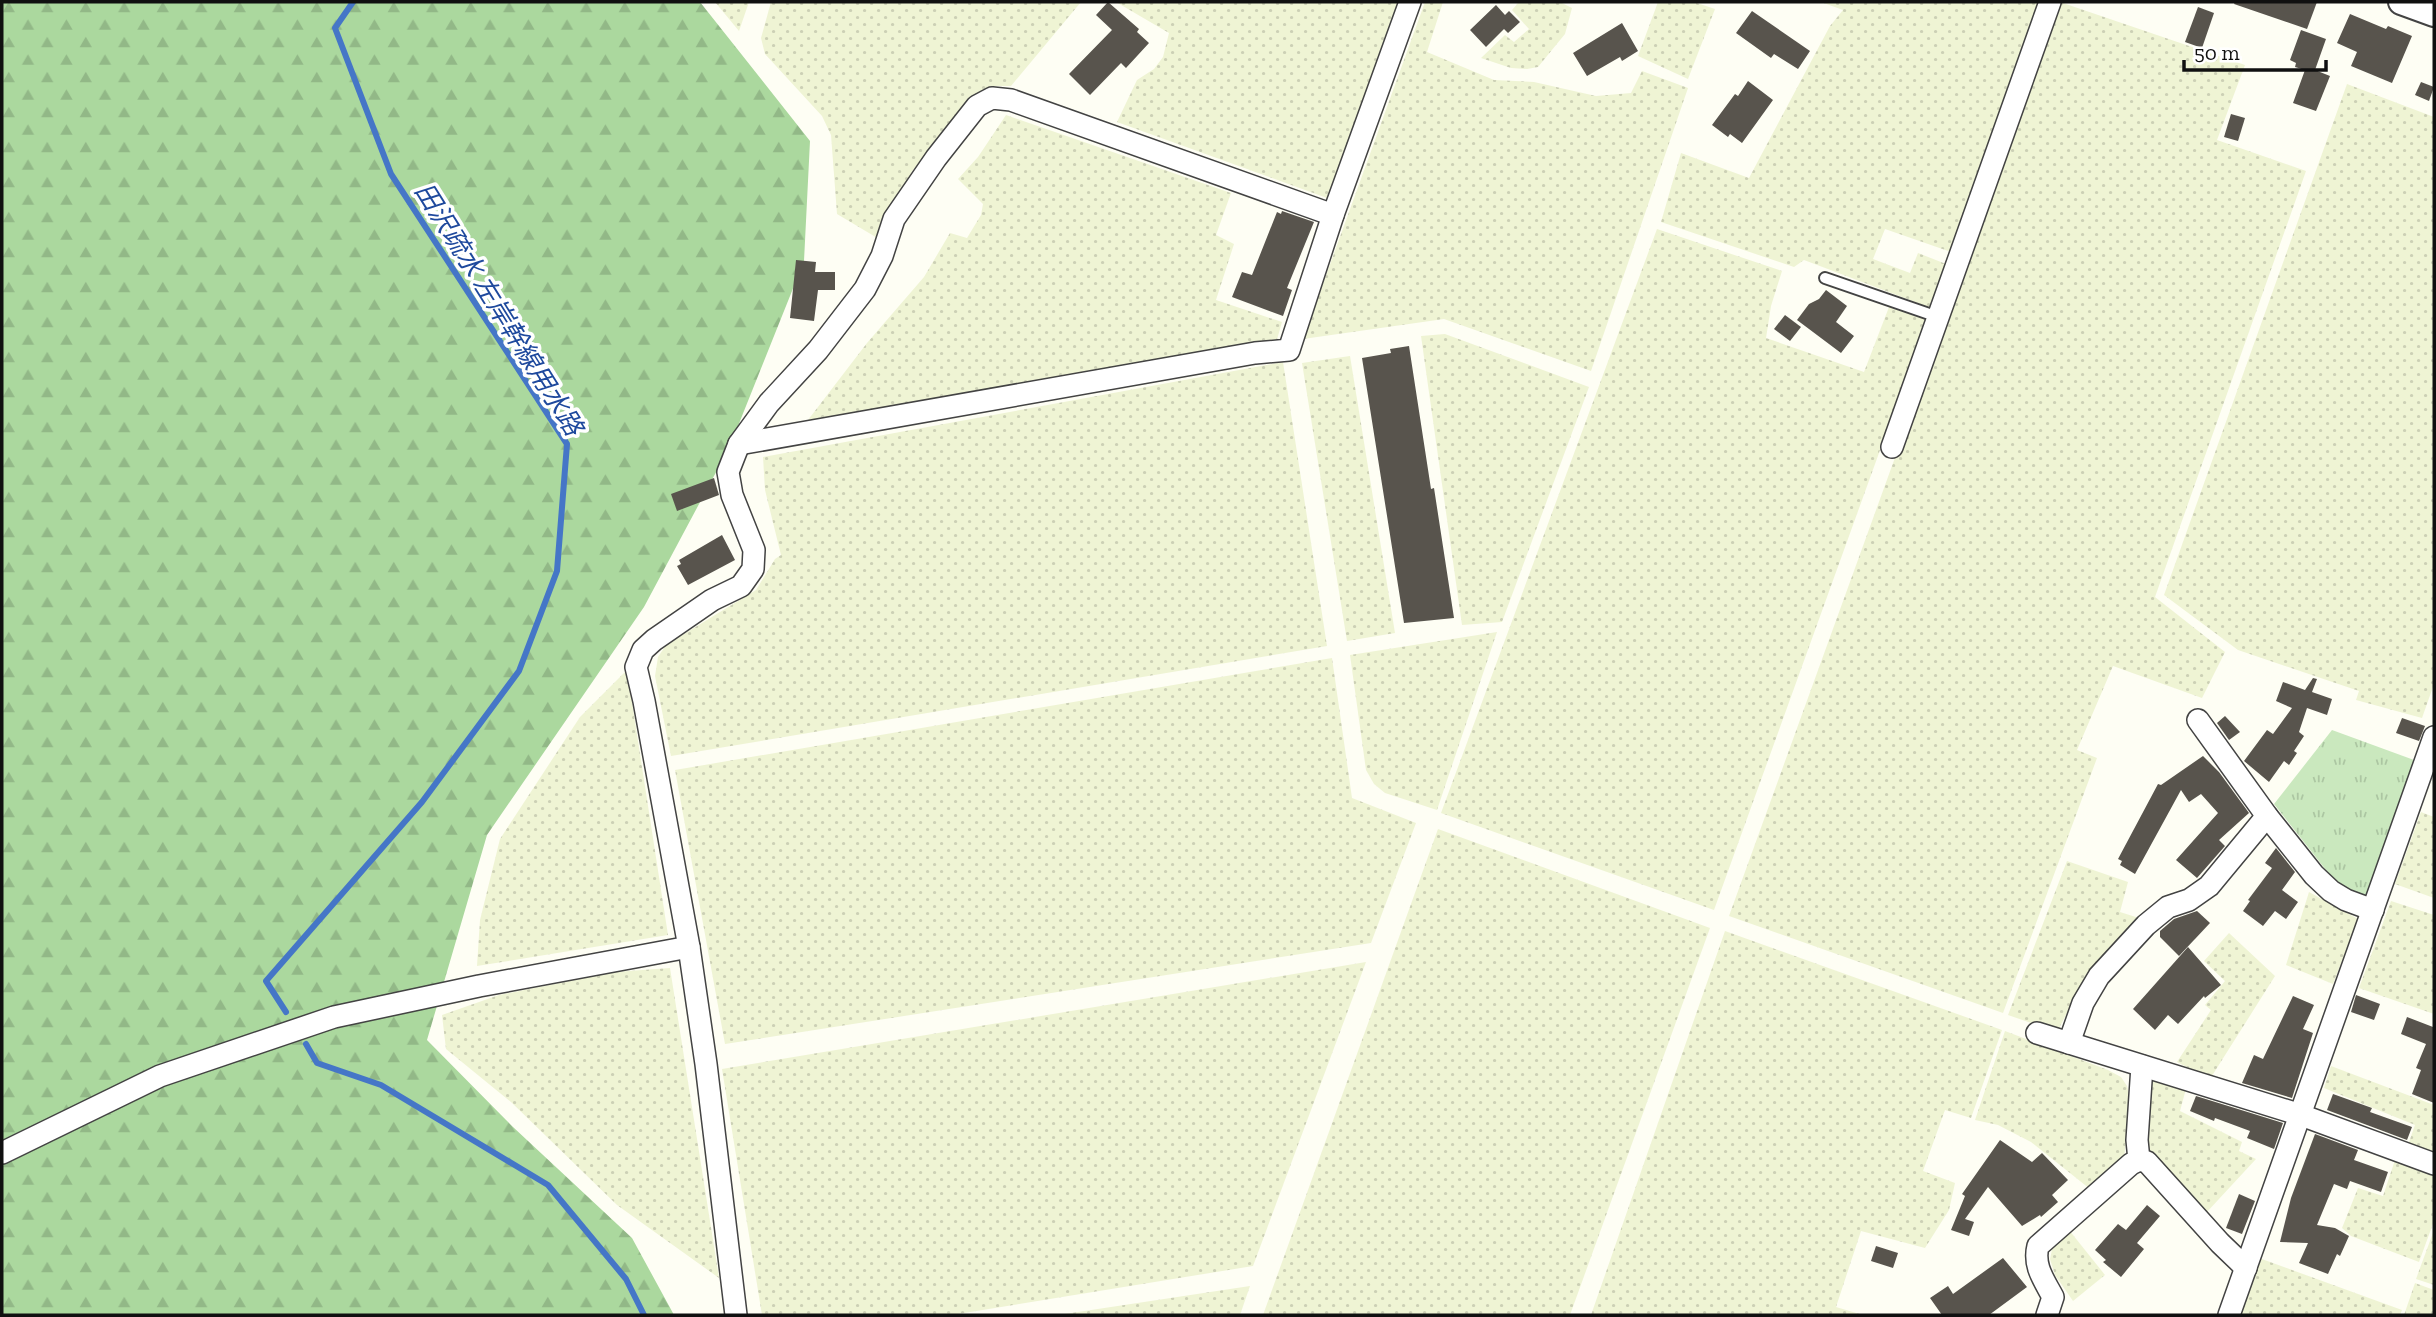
<svg xmlns="http://www.w3.org/2000/svg" width="2436" height="1317" font-family="'Zilla Slab','Noto Sans JP',serif">
<style>
.farmland{fill:url(#farmland-dots)}
.grass{fill:url(#grass-tufts)}
.forest{fill:url(#forest-firs)}
.lines{fill:none;stroke-linecap:round;stroke-linejoin:round}
.stream{stroke:#4576c7;stroke-width:6}
.building{fill:#58544d}
.service-casing{stroke:#434343;stroke-width:14}
.minor-casing{stroke:#434343;stroke-width:24}
.tertiary-casing{stroke:#434343;stroke-width:28}
.service{stroke:#fff;stroke-width:10}
.minor{stroke:#fff;stroke-width:21}
.tertiary{stroke:#fff;stroke-width:24}
.labels{text-anchor:middle;stroke-width:7;stroke-linejoin:round;paint-order:stroke}
.water-label{font-size:26px;font-style:italic;fill:#1e499d;stroke:#fff}
</style>
<defs>
<pattern id="farmland-dots" width="8" height="8" patternUnits="userSpaceOnUse" patternTransform="scale(1.75)"><rect width="8" height="8" fill="#eff4d4"/><path d="M2 2h.1M6 6h.1" fill="none" stroke="#ccd0b5" stroke-width="1.8" stroke-linecap="round"/></pattern>
<pattern id="grass-tufts" width="24" height="20" patternUnits="userSpaceOnUse" patternTransform="scale(1.75)"><rect width="24" height="20" fill="#cae8be"/><path d="M3 7l-1-3M5 7V3M7 7l1-3M15 17l-1-3M17 17v-4M19 17l1-3" fill="none" stroke="#acc6a2"/></pattern>
<pattern id="forest-firs" width="22" height="20" patternUnits="userSpaceOnUse" patternTransform="scale(1.75)"><rect width="22" height="20" fill="#abd89e"/><path d="M5 1l3.5 6h-7zM16 11l3.5 6h-7z" fill="#92b887"/></pattern>
</defs>
<rect width="100%" height="100%" fill="#fefef4"/>
<g class="farmland">
<path d="M715 2H749L739 31Z"/>
<path d="M771 2H1081L1011 86H991L976 95 912 171 879 239 837 214 831 135 822 116 765 54 761 38Z"/>
<path d="M1116 2H1400L1327 198 1117 122 1137 80 1154 69 1163 57 1169 33Z"/>
<path d="M1425 2H1443L1427 52 1494 80 1534 82 1596 96 1631 93 1642 71 1688 88 1591 371 1444 319 1303 339Z"/>
<path d="M1519 2H1560L1572 8 1565 34 1538 67 1527 69 1511 68 1481 58 1505 35 1514 42 1529 29 1512 10Z"/>
<path d="M1658 2H1694L1715 9 1688 79 1638 56Z"/>
<path d="M1821 2H2042L1951 252 1885 229 1873 259 1910 273 1918 253 1946 264 1931 308 1804 260 1794 267 1661 222 1681 153 1749 178 1830 26 1843 10Z"/>
<path d="M2060 2 2245 65 2217 140 2306 171 2155 597 2225 652 2202 698 2113 666 2077 750 2097 758 2003 1013 1729 916Z"/>
<path d="M2347 84 2434 117V684L2422 718 2356 700 2359 691 2238 650 2164 595Z"/>
<path d="M1006 115 1231 193 1216 235 1234 244 1216 300 1282 322 1276 343 808 420 867 343 924 277 950 233 967 238 981 215 983 204 958 179 978 157Z"/>
<path d="M1657 229 1782 271 1771 306 1766 338 1864 372 1889 307 1927 320 1714 910 1441 813Z"/>
<path d="M1445 334 1589 387 1502 622 1462 625 1421 336Z"/>
<path d="M1350 356 1395 633 1347 641 1302 363Z"/>
<path d="M1283 362 1327 646 671 756 655 676 658 657 666 645 756 590 775 559 781 555 765 490 763 457Z"/>
<path d="M1497 632 1437 810 1385 793 1374 784 1366 770 1350 655Z"/>
<path d="M1332 658 1352 798 1416 823 1371 943 725 1044 675 770Z"/>
<path d="M627 670 668 935 477 966 480 920 500 839 580 717Z"/>
<path d="M2421 812 2434 817V898L2395 884Z"/>
<path d="M1438 829 1710 928 1570 1315H1263Z"/>
<path d="M2067 861 2128 882 2120 912 2139 918 2100 959 2079 990 2057 1032 2008 1015Z"/>
<path d="M2309 892 2358 919 2333 984 2286 965Z"/>
<path d="M2391 901 2434 915V1014L2359 988Z"/>
<path d="M1725 931 2002 1030 1971 1118 1945 1110 1923 1171 1955 1183 1949 1210 1925 1248 1861 1231 1836 1307 1863 1315H1591Z"/>
<path d="M2229 933 2275 976 2210 1079 2177 1062 2211 1010 2205 1005 2225 981 2204 961Z"/>
<path d="M1366 962 1253 1266 952 1315H762L722 1069Z"/>
<path d="M670 968 719 1278 617 1205 511 1102 446 1049 442 1015 499 995 615 972Z"/>
<path d="M2005 1031 2108 1070 2121 1077 2127 1086 2130 1098 2124 1159 2090 1189 2031 1142 1998 1125 1975 1120Z"/>
<path d="M2331 1066 2434 1105V1155L2408 1145 2415 1125 2324 1088Z"/>
<path d="M2150 1075 2187 1085 2180 1111 2242 1142 2239 1151 2256 1159 2206 1213 2144 1147Z"/>
<path d="M2396 1157 2434 1171V1221L2419 1262 2351 1236 2342 1228 2358 1188 2383 1196Z"/>
<path d="M2069 1230 2105 1275 2073 1301 2055 1275 2050 1259 2053 1245Z"/>
<path d="M2434 1230V1285L2416 1279Z"/>
<path d="M2259 1258 2402 1310 2400 1315H2239Z"/>
<path d="M2415 1283 2434 1290V1315H2404Z"/>
<path d="M1250 1286 1240 1315H1058Z"/>
</g>
<path class="grass" d="M2332 730 2414 760 2367 895 2352 893 2337 884 2274 804Z"/>
<path class="forest" d="M2 2H700L810 141 804 261 730 446 644 607 487 835 427 1040 513 1127 632 1238 674 1315H2Z"/>
<g class="lines">
<g class="stream">
<path d="M286 1012 266 981 422 802 519 671 557 571 567 444 391 174 335 28 353 2"/>
<path d="M306 1044 317 1063 381 1085 548 1185 626 1279 644 1315"/>
</g>
</g>
<g class="building">
<path d="M1108 2 1139 29 1137 32 1149 43 1126 68 1121 63 1090 95 1069 74 1112 30 1096 15Z"/>
<path d="M2235 2H2317L2307 29 2234 4Z"/>
<path d="M1496 5 1505 15 1509 11 1520 22 1508 33 1504 29 1486 47 1470 30Z"/>
<path d="M2198 7 2214 13 2202 48 2185 42Z"/>
<path d="M1752 11 1810 51 1798 69 1774 54 1771 58 1736 33Z"/>
<path d="M2350 14 2386 29 2388 26 2412 36 2392 83 2351 66 2357 52 2337 43Z"/>
<path d="M1622 23 1638 51 1622 61 1620 57 1587 76 1573 53Z"/>
<path d="M2301 30 2326 39 2315 70 2330 76 2316 111 2293 103 2305 70 2295 67 2296 63 2290 60Z"/>
<path d="M1748 81 1773 100 1742 143 1730 134 1728 137 1712 125 1735 94 1738 96Z"/>
<path d="M2421 82 2434 87 2429 101 2415 95Z"/>
<path d="M2231 114 2245 118 2238 141 2224 137Z"/>
<path d="M1282 211 1314 222 1287 288 1292 290 1283 316 1232 297 1242 272 1252 275 1277 212 1281 214Z"/>
<path d="M796 260 816 262 815 272H835V290H818L814 321 790 318Z"/>
<path d="M1826 290 1847 306 1836 322 1854 336 1841 353 1797 320 1809 304 1819 299Z"/>
<path d="M1785 315 1801 327 1790 341 1774 329Z"/>
<path d="M1409 346 1431 489 1434 488 1454 618 1404 623 1362 358 1391 353 1390 349Z"/>
<path d="M714 478 719 495 677 511 671 494Z"/>
<path d="M722 535 735 560 688 585 677 566 681 564 679 560Z"/>
<path d="M2313 678 2317 679 2312 692 2332 699 2327 715 2307 708 2299 732 2304 736 2294 751 2297 753 2289 765 2284 761 2269 782 2244 761 2267 730 2273 734 2292 708 2276 701 2283 682 2305 690Z"/>
<path d="M2225 716 2240 732 2229 740 2217 723Z"/>
<path d="M2402 718 2425 726 2419 741 2396 733Z"/>
<path d="M2203 756 2219 772 2249 813 2219 840 2225 846 2197 878 2176 860 2218 813 2201 794 2189 802 2181 790 2135 874 2120 865 2122 861 2118 859 2158 784 2161 785Z"/>
<path d="M2276 848 2295 872 2282 890 2298 902 2286 919 2275 911 2263 926 2243 911 2250 901 2248 900 2272 868 2265 863Z"/>
<path d="M2197 911 2210 923 2179 956 2160 937V931L2174 919Z"/>
<path d="M2188 947 2221 985 2205 998 2204 996 2178 1024 2168 1015 2155 1030 2133 1009Z"/>
<path d="M2356 995 2380 1004 2374 1020 2351 1012Z"/>
<path d="M2293 996 2314 1005 2303 1029 2313 1033 2292 1098 2242 1083 2254 1055 2263 1059Z"/>
<path d="M2407 1017 2433 1027 2434 1025V1103L2412 1094 2421 1070 2416 1068 2426 1044 2401 1034Z"/>
<path d="M2333 1094 2372 1108 2370 1112 2412 1127 2407 1140 2327 1110Z"/>
<path d="M2196 1096 2283 1123 2274 1149 2247 1138 2250 1131 2215 1118 2214 1121 2190 1111Z"/>
<path d="M2315 1134 2358 1150 2354 1160 2388 1172 2381 1192 2350 1181 2347 1189 2334 1184 2317 1225 2335 1228 2349 1236 2340 1256 2337 1254 2328 1274 2299 1263 2308 1243 2280 1242 2291 1198Z"/>
<path d="M2000 1140 2032 1162 2042 1153 2068 1180 2052 1195 2058 1202 2041 1217 2040 1215 2022 1226 1988 1187 1965 1219 1974 1222 1969 1236 1951 1230 1965 1196 1962 1194Z"/>
<path d="M2239 1194 2255 1201 2242 1234 2226 1228Z"/>
<path d="M2147 1205 2160 1216 2137 1243 2144 1249 2121 1277 2103 1262 2106 1260 2095 1250 2118 1224 2126 1230Z"/>
<path d="M1876 1246 1898 1253 1893 1268 1871 1261Z"/>
<path d="M2003 1258 2027 1287 1989 1315H1942L1930 1298 1948 1286 1953 1294Z"/>
</g>
<g class="lines">
<defs>
<path id="service" d="M1825 278 1938 317"/>
<g id="minor">
<path d="M739 444 1255 353 1289 350 1333 215 1410 2"/>
<path d="M1892 447 2050 2"/>
<path d="M2198 720 2267 816 2314 875 2331 891 2346 900 2373 910"/>
<path d="M2037 1033 2301 1115 2434 1164"/>
<path d="M2069 1043 2083 1003 2099 976 2146 925 2168 907 2189 900 2209 886 2267 816"/>
<path d="M2 1153 160 1076 334 1017 479 986 689 947"/>
<path d="M2139 1160 2137 1140 2142 1066"/>
<path d="M736 1315 706 1064 689 947 644 701 636 667 643 650 654 640 712 600 741 586 753 569 754 550 732 495 728 472 739 444 769 403 818 350 865 289 882 256 894 219 936 158 977 106 992 98 1011 100 1333 215"/>
<path d="M2047 1315 2053 1297C2044 1280 2033 1266 2038 1246L2131 1164 2139 1160 2147 1162 2220 1243 2246 1268"/>
<path d="M2229 1315 2434 737"/>
</g>
<path id="tertiary" d="M2401 2 2434 14"/>
</defs>
<use href="#service" class="service-casing"/>
<use href="#minor" class="minor-casing"/>
<use href="#tertiary" class="tertiary-casing"/>
<use href="#service" class="service"/>
<use href="#minor" class="minor"/>
<use href="#tertiary" class="tertiary"/>
</g>
<g class="labels">
<g class="water-label">
<text transform="translate(499 309) rotate(58)" y="9">田沢疏水 左岸幹線用水路</text>
</g>
</g>
<rect width="2436" height="1317" fill="none" stroke="#101010" stroke-width="7"/>
<path d="M2184 60v10h142v-10" fill="none" stroke="#101010" stroke-width="3.5"/>
<text x="2194" y="60" font-size="21" fill="#101010" stroke="#ffffff" stroke-width="5" paint-order="stroke">50 m</text>
</svg>
